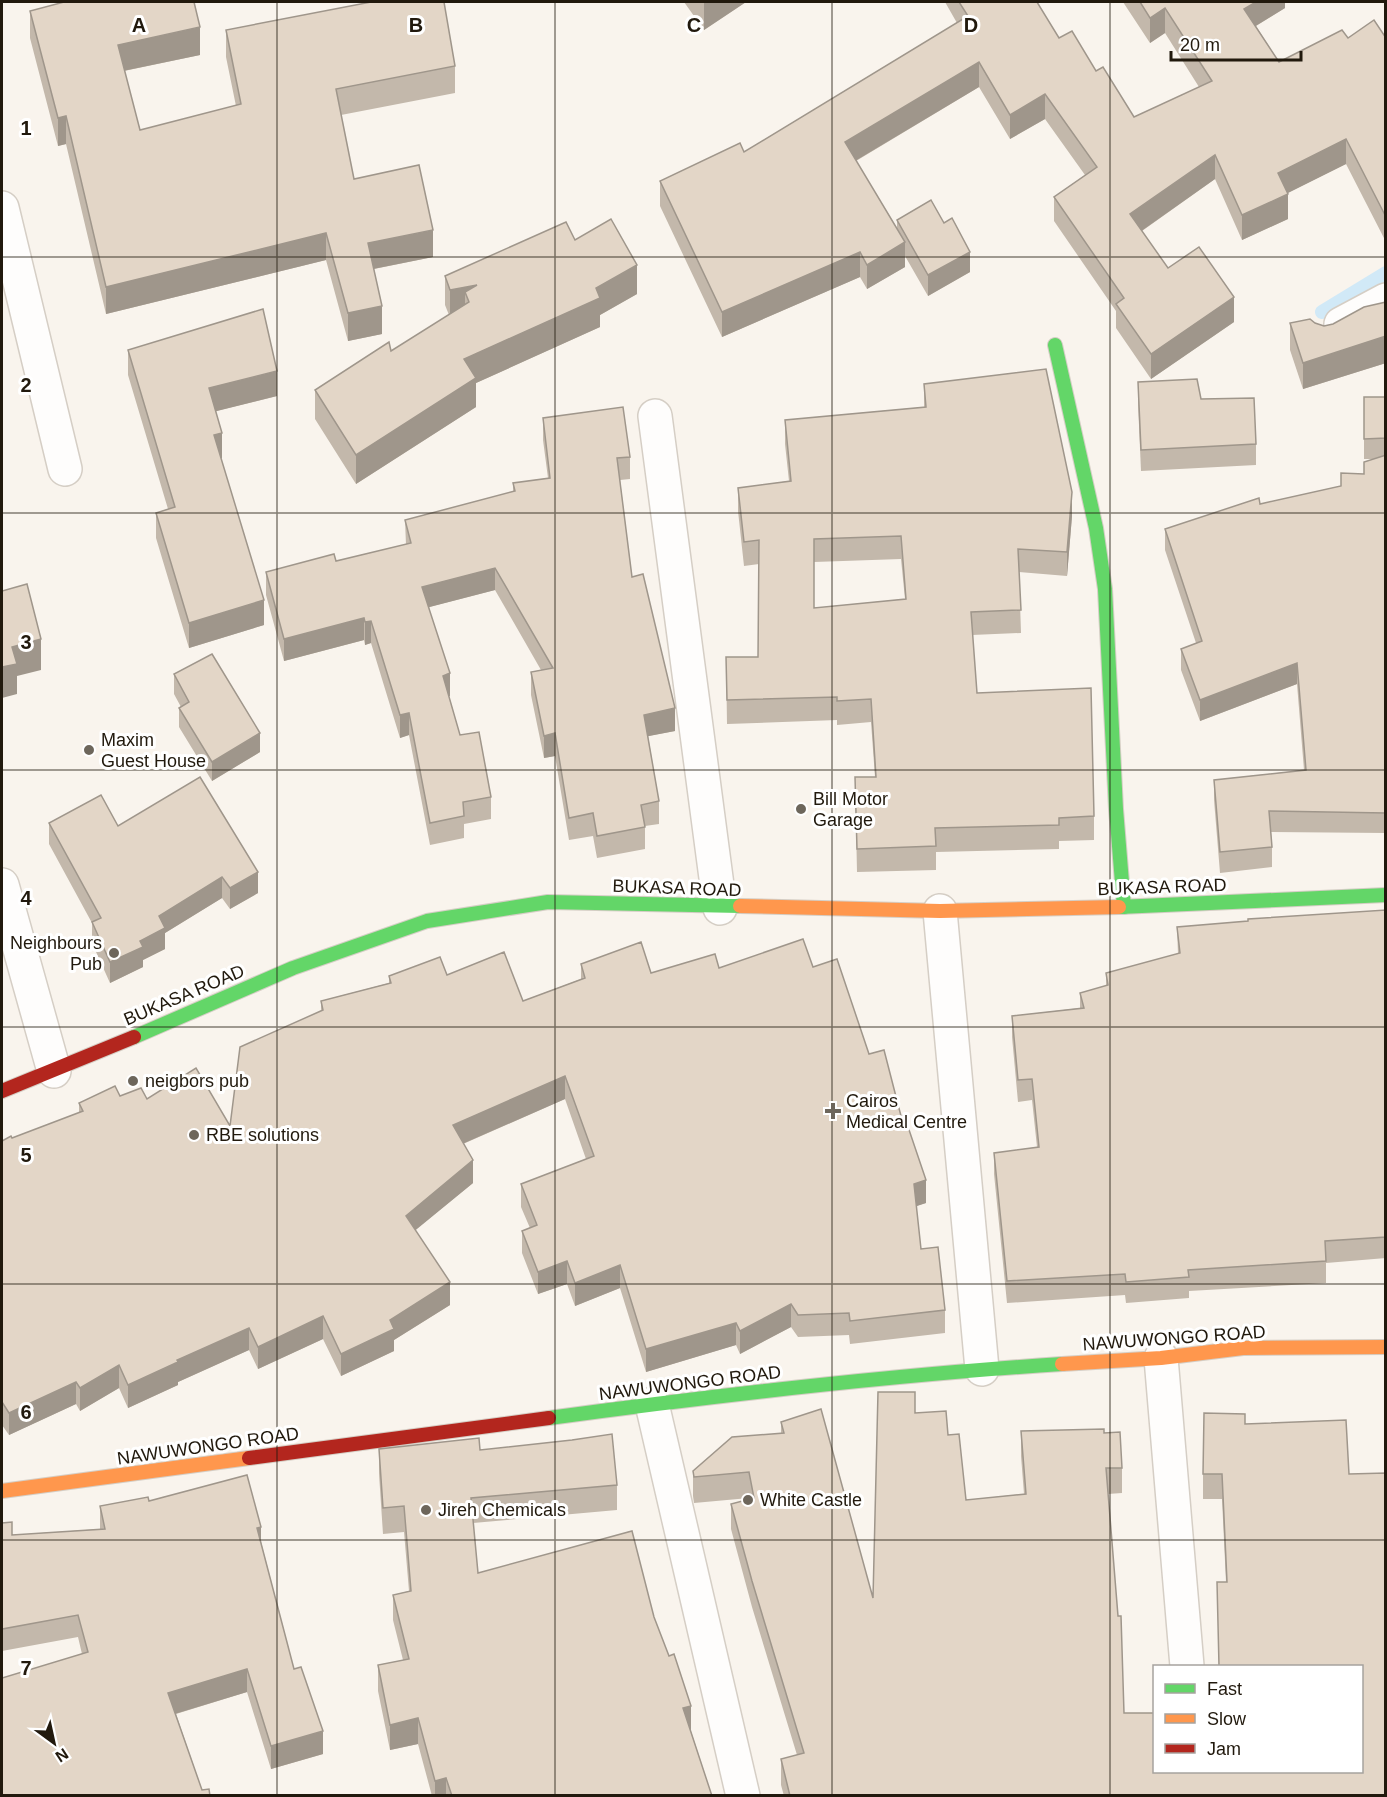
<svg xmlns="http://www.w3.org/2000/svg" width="1387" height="1797" font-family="Helvetica,sans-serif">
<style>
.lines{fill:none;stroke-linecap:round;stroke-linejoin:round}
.stream{stroke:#d1e9f7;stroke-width:14}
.street-casing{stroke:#d5cec5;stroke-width:36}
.fast-casing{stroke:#d5cec5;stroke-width:16}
.slow-casing{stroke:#d5cec5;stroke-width:16}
.jam-casing{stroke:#d5cec5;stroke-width:16}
.street{stroke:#fefdfc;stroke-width:33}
.fast{stroke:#63d668;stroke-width:14}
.slow{stroke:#ff974d;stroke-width:14}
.jam{stroke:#b3261e;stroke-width:14}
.wall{fill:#c3b8ab;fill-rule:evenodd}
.shaded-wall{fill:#9f968b}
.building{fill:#e3d6c7;stroke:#9f968b;stroke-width:1.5;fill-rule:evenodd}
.grid{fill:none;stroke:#21190d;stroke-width:1.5;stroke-opacity:0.55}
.poi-dot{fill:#6d665b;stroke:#fff;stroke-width:2}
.labels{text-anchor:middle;stroke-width:6;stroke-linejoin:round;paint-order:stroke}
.poi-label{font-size:18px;fill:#21190d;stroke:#fff;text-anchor:start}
.street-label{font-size:18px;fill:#21190d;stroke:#fff}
.grid-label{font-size:20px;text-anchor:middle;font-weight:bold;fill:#21190d;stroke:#fff;stroke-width:6;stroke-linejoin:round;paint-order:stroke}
</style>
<rect width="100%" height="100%" fill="#f9f4ed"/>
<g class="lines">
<path class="stream" d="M1322 312 1386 273"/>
<defs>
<g id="street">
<path d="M2 208 65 469"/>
<path d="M1341 324 1386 300"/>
<path d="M655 416 720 908"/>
<path d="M2 885 54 1071"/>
<path d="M940 911 982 1369"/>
<path d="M1161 1358 1187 1666"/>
<path d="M652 1404 743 1796"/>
</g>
<g id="fast">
<path d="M1055 345 1096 528 1105 589 1116 809 1124 907"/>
<path d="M1119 907 1386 895"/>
<path d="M134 1037 293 968 427 921 548 902 740 906"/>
<path d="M549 1418C719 1395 891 1375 1062 1364"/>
</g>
<g id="slow">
<path d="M740 906 940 911 1119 907"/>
<path d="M1062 1364 1161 1358 1243 1348 1386 1347"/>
<path d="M2 1491 249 1458"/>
</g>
<g id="jam">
<path d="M2 1091 134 1037"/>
<path d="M249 1458 549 1418"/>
</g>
</defs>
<use href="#street" class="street-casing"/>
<use href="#fast" class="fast-casing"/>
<use href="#slow" class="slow-casing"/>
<use href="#jam" class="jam-casing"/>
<use href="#street" class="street"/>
<use href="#fast" class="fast"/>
<use href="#slow" class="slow"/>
<use href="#jam" class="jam"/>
</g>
<g class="wall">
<path d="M684 2H746L704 30Z"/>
<path d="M945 2H1037L1059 38 1096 71 1134 117 1199 87 1165 33 1150 43 1123 2H1285V8L1256 26 1279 62 1348 38H1386V242L1346 164 1287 193 1288 219 1242 240 1215 179 1142 231 1168 268 1234 322 1151 379 1116 328V311L1054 221V197L1085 175 1045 119 1010 139 979 87 856 161 897 228V220L970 272 928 296 905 256V267L867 289 860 277 722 337 660 206V181L744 152 957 23Z"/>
<path d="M30 11 200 55 124 71 140 130 236 106 226 57V30L455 66V93L341 115 354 179 433 257 374 269 382 334 348 341 326 260 106 314 66 144 58 146 30 38Z"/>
<path d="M575 240 637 294 600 315V327L476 383V407L356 484 315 419V390L391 351 449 315 445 305V276Z"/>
<path d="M1386 302V363L1303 389 1290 350V323H1315L1324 326 1333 324Z"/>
<path d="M128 350 277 396 216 411 222 458H221L264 625 189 648 156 538V513L168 509 128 375Z"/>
<path d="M1138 382 1201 399 1256 444V465L1141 471 1138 403Z"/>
<path d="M924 384 1072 516 1067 576 1019 572 1021 633 972 635 977 693 1094 816V840L1059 841V849L936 852V870L857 872 855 777H875L871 722 837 725V720L727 724 726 657H758L759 564 744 566 738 511V488L789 481 785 444V420L924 407ZM901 559 905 599 814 608V562Z"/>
<path d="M1364 397H1386V833L1271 832 1272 847V867L1220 873 1214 800V780L1304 770 1297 684 1200 721 1181 670V649L1196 643 1165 550V529L1260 504 1341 486 1364 474 1375 459H1364Z"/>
<path d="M543 418 630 457V479L620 480 632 577 675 731 648 736 659 801V824L645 826V849L597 858 593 836 569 840 555 756 544 758 531 695V672L541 670 495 590 429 607 450 696H449L460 735 491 797V819L464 824V838L430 845 409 735 400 738 371 643 365 645 364 640 284 661 266 595V572L336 561 406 545 405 520 513 492V483L548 478 543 440Z"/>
<path d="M174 674 260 752 212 781 179 727V708L181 707 174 694Z"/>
<path d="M49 823 118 826 258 893 230 909 222 898 165 933V949L143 960V967L110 983 92 943V923L49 844Z"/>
<path d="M1386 910V1258L1326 1263V1283L1189 1291V1298L1126 1303 1125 1295 1007 1303 994 1174V1153L1037 1147 1032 1100 1018 1102 1012 1037V1016L1080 1008V993L1106 986V973L1178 954 1177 927Z"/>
<path d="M581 964 651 973 719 968 813 967 869 1054 901 1116 926 1203 916 1206 921 1249 945 1310V1333L850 1344 849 1335 798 1337 791 1327 740 1354 736 1345 646 1372 620 1288 575 1306 567 1284 538 1294 522 1253V1231L530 1228 521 1207V1184L586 1159 565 1099 463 1144 473 1183 415 1230 450 1305 394 1340V1351L341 1376 323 1339 258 1369 249 1350 178 1382V1385L128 1408 119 1388 80 1411 76 1404 9 1435 2 1425V1141L12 1138 79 1113V1103L120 1096 147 1099 230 1126 321 1012V1001L389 983V976L447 975 523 1001 581 979Z"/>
<path d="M915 1413 948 1435 966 1500 1024 1494 1021 1456V1431L1104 1433 1122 1468V1493L1108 1494 1124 1713 1362 1772 1226 1582 1222 1499H1203V1474L1245 1424 1349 1474 1386 1796H784L781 1785V1759L797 1755 752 1607 731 1529V1504L750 1499 749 1498 694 1503 693 1496V1471L781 1433V1422L873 1598Z"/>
<path d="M379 1449 480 1450 617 1485V1510L473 1523 478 1573 654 1617 712 1796H432L418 1744 390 1750 378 1691V1665L403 1660 393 1620V1595L409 1591 404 1532 383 1534 379 1474Z"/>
<path d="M149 1501 261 1542 294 1669 323 1754 271 1769 247 1692 176 1714 202 1790 210 1796H2L82 1654 78 1637 2 1651V1523L12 1535 100 1529V1506Z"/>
</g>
<g class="shaded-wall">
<path d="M704 2H746L704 30Z"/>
<path d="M1256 2H1285V8L1244 33V9Z"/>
<path d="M1165 8V33L1150 43V18Z"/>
<path d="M200 27V55L118 72V45Z"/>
<path d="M979 62V87L845 167V142Z"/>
<path d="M1045 94V119L1010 139V115Z"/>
<path d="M66 116V144L58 146V118Z"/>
<path d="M1346 139V164L1278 198V173Z"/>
<path d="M1215 155V179L1130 239V214Z"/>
<path d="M1288 194V219L1242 240V215Z"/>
<path d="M433 230V257L368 270V243Z"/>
<path d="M326 233V260L106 314V287Z"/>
<path d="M905 242V267L867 289V265Z"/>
<path d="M860 252V277L722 337V312Z"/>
<path d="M970 252V272L928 296V275Z"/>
<path d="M637 265V294L600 315V327L476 383V407L356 484V455L464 359 596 288Z"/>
<path d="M477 285 469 302 465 292V316L450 319V290Z"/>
<path d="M1234 297V322L1151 379V354Z"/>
<path d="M382 306V334L348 341V313Z"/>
<path d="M1386 336V363L1303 389V363Z"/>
<path d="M277 371V396L209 413V388Z"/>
<path d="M222 433V458L214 460V435Z"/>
<path d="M1072 492V516L1067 576V552Z"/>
<path d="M495 568V590L422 609V587Z"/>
<path d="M264 600V625L189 648V623Z"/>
<path d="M364 618V640L284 661V639Z"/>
<path d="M371 621V643L365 645V622Z"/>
<path d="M41 639V670L17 676V694L2 698V667L12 647Z"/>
<path d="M1297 663V684L1200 721V700Z"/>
<path d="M450 673V696L443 698V676Z"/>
<path d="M675 708V731L644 737V715Z"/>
<path d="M409 713V735L400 738V715Z"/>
<path d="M260 733V752L212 781V762Z"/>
<path d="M555 733V756L544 758V736Z"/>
<path d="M258 872V893L230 909V888Z"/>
<path d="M222 877V898L165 933V949L143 960V967L110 983V962L140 941 159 916Z"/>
<path d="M565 1076V1099L453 1148V1125Z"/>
<path d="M473 1160V1183L406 1238V1216Z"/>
<path d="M926 1180V1203L914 1207V1184Z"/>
<path d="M567 1261V1284L538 1294V1272Z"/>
<path d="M620 1265V1288L575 1306V1283Z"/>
<path d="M450 1282V1305L394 1340V1351L341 1376V1354L390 1320Z"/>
<path d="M791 1304V1327L740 1354V1331Z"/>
<path d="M323 1316V1339L258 1369V1347Z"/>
<path d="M736 1323V1345L646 1372V1349Z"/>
<path d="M249 1328V1350L178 1382V1385L128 1408V1385L177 1360Z"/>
<path d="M119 1365V1388L80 1411V1388Z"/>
<path d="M76 1382V1404L9 1435V1413Z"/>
<path d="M261 1527V1550L257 1528Z"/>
<path d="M247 1669V1692L168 1716V1693Z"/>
<path d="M691 1706V1731L683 1734V1708Z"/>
<path d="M418 1718V1744L390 1750V1725Z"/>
<path d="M323 1731V1754L271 1769V1746Z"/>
<path d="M446 1778V1796H435V1781Z"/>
</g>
<g class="building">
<path d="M64 2H194L200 27 118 45 140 130 241 104 226 30 371 2H444L455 66 336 89 354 179 419 165 433 230 368 243 382 306 348 313 326 233 106 287 66 116 58 118 30 11Z"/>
<path d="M959 2H1037L1059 38 1072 31 1096 71 1103 67 1134 117 1212 81 1165 8 1150 18 1140 2H1256L1244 9 1279 62 1342 30 1348 38 1374 20 1386 38V217L1346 139 1278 173 1288 194 1242 215 1215 155 1130 214 1168 268 1199 247 1234 297 1151 354 1116 304 1124 298 1054 197 1097 167 1045 94 1010 115 979 62 845 142 905 242 867 265 860 252 722 312 660 181 740 143 744 152 968 16Z"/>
<path d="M931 200 944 223 952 218 970 252 928 275 897 220Z"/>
<path d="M611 219 637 265 596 288 600 298 464 359 476 378 356 455 315 390 389 342 391 351 469 302 465 292 477 285 450 290 445 276 566 222 575 240Z"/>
<path d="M1386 302V336L1303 363 1290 323 1310 319 1315 323 1324 326 1333 324 1364 307Z"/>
<path d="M263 309 277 371 209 388 222 433 214 435 264 600 189 623 156 513 175 507 128 350Z"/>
<path d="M1046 369 1072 492 1067 552 1018 549 1021 610 971 612 977 693 1091 688 1094 816 1059 818V825L935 828 936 846 857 849 855 777H876L871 699 837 701V697L727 700 726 657H758L759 540 744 542 738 488 791 481 785 420 926 407 924 384ZM901 536 906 599 814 608V539Z"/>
<path d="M1197 379 1201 399 1254 398 1256 444 1141 450 1138 382Z"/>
<path d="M1364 397H1386V438L1364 439Z"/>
<path d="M623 407 630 457 617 458 632 577 643 574 675 708 644 715 659 801 641 805 645 827 597 836 593 813 569 818 555 733 544 736 531 672 553 668 495 568 422 587 450 673 443 676 460 735 479 732 491 797 463 802 464 816 430 823 409 713 400 715 371 621 365 622 364 618 284 639 266 572 334 554 336 561 411 543 405 520 515 491 513 483 550 478 543 418Z"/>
<path d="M1386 455V813L1269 811 1272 847 1220 852 1214 780 1306 770 1297 663 1200 700 1181 649 1202 641 1165 529 1259 498 1260 504 1341 486V473L1364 474V462Z"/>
<path d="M27 584 41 639 12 647 17 664 2 667V591Z"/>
<path d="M212 654 260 733 212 762 179 708 189 702 174 674Z"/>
<path d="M200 777 258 872 230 888 222 877 159 916 165 928 140 941 143 947 110 962 92 922 101 918 49 823 101 795 118 826Z"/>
<path d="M1386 910V1237L1325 1241 1326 1261 1188 1270 1189 1277 1126 1282 1125 1274 1007 1281 994 1153 1039 1147 1032 1079 1018 1080 1012 1016 1084 1008 1080 993 1108 985 1106 973 1180 953 1177 927 1248 921V919Z"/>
<path d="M803 939 813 967 837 959 869 1054 884 1050 901 1116 904 1115 926 1180 914 1184 921 1249 938 1247 945 1310 850 1321 849 1313 798 1315 791 1304 740 1331 736 1323 646 1349 620 1265 575 1283 567 1261 538 1272 522 1231 537 1225 521 1184 594 1156 565 1076 453 1125 473 1160 406 1216 450 1282 390 1320 394 1329 341 1354 323 1316 258 1347 249 1328 177 1360 178 1362 128 1385 119 1365 80 1388 76 1382 9 1413 2 1402V1141L11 1136 12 1138 83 1111 79 1103 115 1086 120 1096 141 1088 147 1099 196 1068 230 1126 240 1047 323 1010 321 1001 391 983 389 976 440 957 447 975 504 952 523 1001 585 978 581 964 641 942 651 973 715 954 719 968Z"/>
<path d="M878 1392H915V1413L946 1411 948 1435 959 1434 966 1500 1026 1494 1021 1431 1104 1429V1433L1120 1432 1122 1468H1106L1118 1616H1121L1124 1713H1155V1772H1362V1666H1219L1217 1582H1227L1222 1474H1203L1204 1413 1245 1414V1424L1346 1420 1349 1474 1386 1473V1796H790L781 1759 804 1753 752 1581 731 1504 754 1498 749 1472 694 1477 693 1471 732 1437 784 1433 781 1422 821 1409 873 1598Z"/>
<path d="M612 1434 617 1485 471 1498 478 1573 632 1531 654 1617 669 1656 674 1654 691 1706 683 1708 712 1796H452L446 1778 435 1781 418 1718 390 1725 378 1665 409 1659 393 1595 411 1591 404 1506 383 1508 379 1449 479 1438 480 1450 572 1440Z"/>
<path d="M247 1475 261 1527 257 1528 294 1669 301 1667 323 1731 271 1746 247 1669 168 1693 202 1790 209 1789 210 1796H2V1678L88 1652 78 1615 2 1629V1523L12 1522V1535L105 1529 100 1506 148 1497 149 1501Z"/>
</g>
<path class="grid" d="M277 2V1796M555 2V1796M832 2V1796M1110 2V1796M2 257H1386M2 513H1386M2 770H1386M2 1027H1386M2 1284H1386M2 1540H1386"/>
<g class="poi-dot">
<circle cx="89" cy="750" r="6"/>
<circle cx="801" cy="809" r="6"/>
<circle cx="114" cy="953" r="6"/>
<circle cx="133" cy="1081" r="6"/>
<path d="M830 1102h6v6h6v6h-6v6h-6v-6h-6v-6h6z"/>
<circle cx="194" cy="1135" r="6"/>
<circle cx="748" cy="1500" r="6"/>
<circle cx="426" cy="1510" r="6"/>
</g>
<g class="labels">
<g class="poi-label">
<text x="101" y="746">Maxim<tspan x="101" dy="21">Guest House</tspan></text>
<text x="813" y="805">Bill Motor<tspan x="813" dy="21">Garage</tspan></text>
<text x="102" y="949" text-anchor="end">Neighbours<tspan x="102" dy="21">Pub</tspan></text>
<text x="145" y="1087">neigbors pub</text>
<text x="846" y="1107">Cairos<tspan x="846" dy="21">Medical Centre</tspan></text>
<text x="206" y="1141">RBE solutions</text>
<text x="760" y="1506">White Castle</text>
<text x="438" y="1516">Jireh Chemicals</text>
</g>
<g class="street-label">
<text transform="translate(1162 887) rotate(-2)" y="6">BUKASA ROAD</text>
<text transform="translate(677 888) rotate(2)" y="6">BUKASA ROAD</text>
<text transform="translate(184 995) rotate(-23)" y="6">BUKASA ROAD</text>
<text transform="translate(1174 1338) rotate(-4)" y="6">NAWUWONGO ROAD</text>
<text transform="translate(690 1383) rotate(-7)" y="6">NAWUWONGO ROAD</text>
<text transform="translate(208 1446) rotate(-8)" y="6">NAWUWONGO ROAD</text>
</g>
</g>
<g class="grid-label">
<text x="139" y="32">A</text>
<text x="416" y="32">B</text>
<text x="694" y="32">C</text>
<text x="971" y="32">D</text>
<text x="26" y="135">1</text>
<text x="26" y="392">2</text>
<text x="26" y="649">3</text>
<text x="26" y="905">4</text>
<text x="26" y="1162">5</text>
<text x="26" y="1419">6</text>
<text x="26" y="1675">7</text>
</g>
<rect width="1387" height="1797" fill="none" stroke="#21190d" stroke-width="6"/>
<rect x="1153" y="1665" width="210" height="108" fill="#ffffff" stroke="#a6a39e" stroke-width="1.5"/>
<rect x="1165" y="1684" width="30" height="9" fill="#63d668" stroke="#a6a39e" stroke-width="1.5"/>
<text x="1207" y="1695" font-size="18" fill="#21190d">Fast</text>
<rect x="1165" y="1714" width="30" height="9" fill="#ff974d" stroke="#a6a39e" stroke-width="1.5"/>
<text x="1207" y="1725" font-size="18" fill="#21190d">Slow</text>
<rect x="1165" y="1744" width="30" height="9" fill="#b3261e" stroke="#a6a39e" stroke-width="1.5"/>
<text x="1207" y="1755" font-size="18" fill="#21190d">Jam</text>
<g transform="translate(54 1743) rotate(147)" stroke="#ffffff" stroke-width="4.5" paint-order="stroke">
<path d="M0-4.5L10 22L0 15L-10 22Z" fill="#21190d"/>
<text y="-9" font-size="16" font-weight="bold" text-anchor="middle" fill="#21190d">N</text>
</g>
<path d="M1171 51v9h130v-9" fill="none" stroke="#21190d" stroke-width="3"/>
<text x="1180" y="51" font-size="18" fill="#21190d" stroke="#ffffff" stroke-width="4.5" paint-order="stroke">20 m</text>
</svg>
